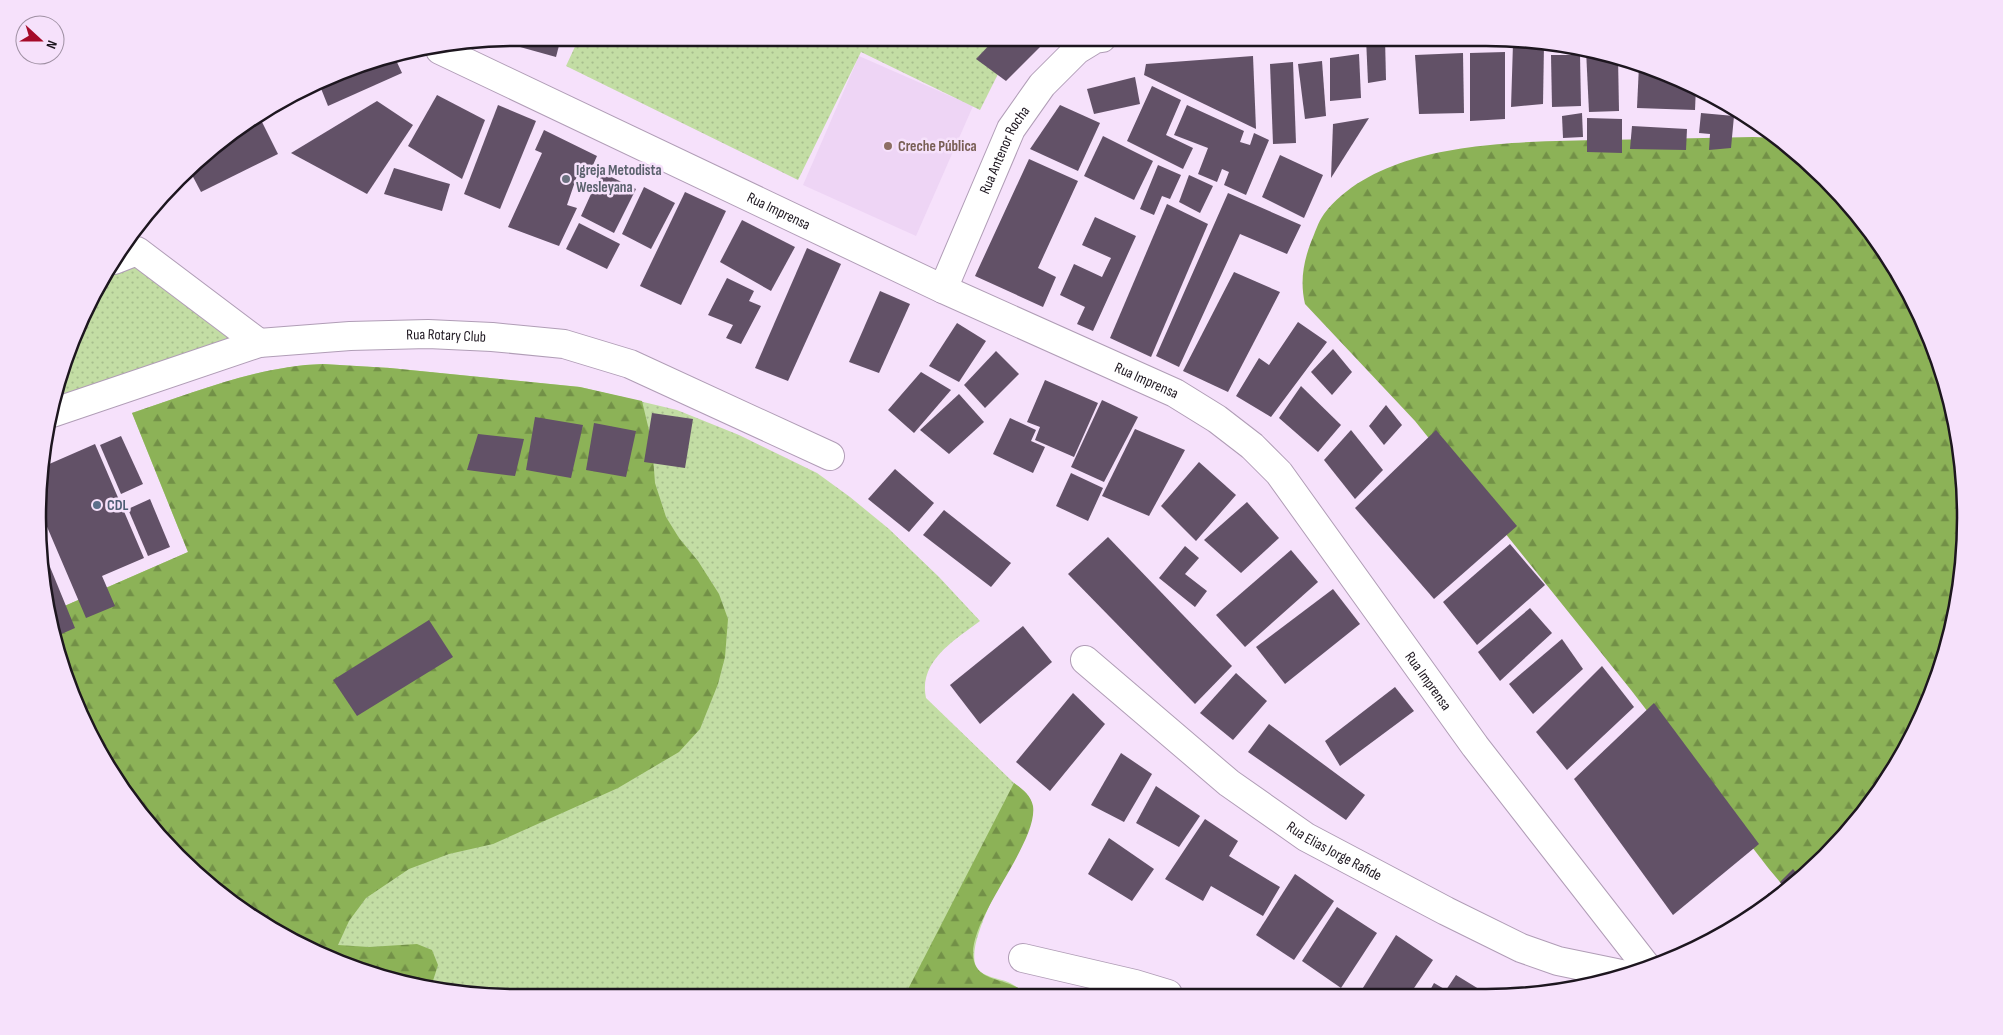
<svg xmlns="http://www.w3.org/2000/svg" width="2003" height="1035" font-family="'Sofia Sans Condensed',sans-serif">
<style>
.built{fill:#eed5f5}
.green{fill:url(#green-dots)}
.forest{fill:url(#forest-firs)}
.building{fill:#625167}
.lines{fill:none;stroke-linecap:round;stroke-linejoin:round}
.minor-casing{stroke:#b09db6;stroke-width:30}
.tertiary-casing{stroke:#b09db6;stroke-width:30}
.minor{stroke:#fff;stroke-width:28}
.tertiary{stroke:#fff;stroke-width:28}
.education-dot{fill:#8d6e63;stroke:#f6e1fb;stroke-width:2}
.worship-dot{fill:#6b7280;stroke:#f6e1fb;stroke-width:2}
.service-dot{fill:#5c6f8a;stroke:#f6e1fb;stroke-width:2}
.labels{text-anchor:middle;stroke-width:5;stroke-linejoin:round;paint-order:stroke}
.education-label{font-size:15px;font-weight:bold;fill:#785e54;stroke:#f6e1fb;text-anchor:start}
.street-label{font-size:15px;fill:#1d161f;stroke:#f6e1fb}
.worship-label{font-size:15px;font-weight:bold;fill:#5b616d;stroke:#f6e1fb;text-anchor:start}
.service-label{font-size:15px;font-weight:bold;fill:#4e5e75;stroke:#f6e1fb;text-anchor:start}
.rim{fill:none;stroke:#1d161f;stroke-width:2.5}
</style>
<defs>
<pattern id="green-dots" width="8" height="8" patternUnits="userSpaceOnUse" patternTransform="scale(1.25)"><rect width="8" height="8" fill="#c3dda4"/><path d="M2 2h.1M6 6h.1" fill="none" stroke="#a7bd8d" stroke-width="1.8" stroke-linecap="round"/></pattern>
<pattern id="forest-firs" width="22" height="20" patternUnits="userSpaceOnUse" patternTransform="scale(1.25)"><rect width="22" height="20" fill="#8cb257"/><path d="M5 1l3.5 6h-7zM16 11l3.5 6h-7z" fill="#729047"/></pattern>
</defs>
<rect width="100%" height="100%" fill="#f6e1fb"/>
<path class="built" d="M859 56 973 106 916 236 803 185Z"/>
<g class="green">
<path d="M579 38H1016L980 110 861 52 798 180 566 66Z"/>
<path d="M135 259 247 341 52 408 54 394 110 268Z"/>
<path d="M323 364 390 368 580 387 677 410 739 435 817 473 850 497 889 529 939 577 980 621C955 640 918 661 926 698L1014 783C1031 796 1036 802 1030 824 1019 852 961 943 977 968 983 977 998 978 1008 982 1015 985 1021 990 1027 995L486 996 394 981 305 948 225 898 157 834 74 701 53 611 188 552 132 413C194 393 257 366 323 364Z"/>
</g>
<g class="forest">
<path d="M1753 137 1779 138 1847 201 1901 278 1940 363 1961 455 1964 549 1949 642 1916 730 1847 834 1785 888 1769 869 1631 690 1415 421 1305 304C1300 282 1303 263 1311 242 1315 233 1318 222 1324 214 1382 139 1520 142 1605 140 1654 139 1704 138 1753 137Z"/>
<path d="M323 364 390 368 580 387 642 401 652 443 655 483 666 517 679 538 698 561 719 594 728 619 725 657 718 684 700 729 679 752 618 788 493 844 449 854 409 869 366 898 349 921 338 945 369 947 417 944 432 950 438 965 431 987 394 981 305 948 225 898 157 834 74 701 53 611 188 552 132 413C194 393 257 366 323 364Z"/>
<path d="M1014 783C1022 789 1031 795 1033 806 1039 847 954 933 977 968 986 982 1015 980 1027 995H905Z"/>
</g>
<g class="building">
<path d="M523 38H561L556 57 520 47Z"/>
<path d="M996 38H1041L1045 42 1006 81 976 59Z"/>
<path d="M1366 38H1385L1386 80 1368 83Z"/>
<path d="M1513 44H1544L1543 104 1511 107Z"/>
<path d="M1586 50 1618 57 1619 111 1589 112Z"/>
<path d="M1505 52V119L1470 121V53Z"/>
<path d="M1463 53 1464 113 1419 114 1415 55Z"/>
<path d="M1359 54 1361 98 1330 101V58Z"/>
<path d="M1551 55H1580L1581 106 1552 107Z"/>
<path d="M1253 56 1256 129 1144 75 1146 64Z"/>
<path d="M395 58 402 73 328 106 320 86 363 63Z"/>
<path d="M1322 61 1326 116 1305 119 1298 64Z"/>
<path d="M1293 62 1296 143 1273 144 1270 64Z"/>
<path d="M1639 65 1696 86 1695 110 1637 108Z"/>
<path d="M1135 77 1140 104 1094 114 1087 89Z"/>
<path d="M1152 86 1181 100 1166 135 1193 148 1183 169 1127 141Z"/>
<path d="M437 95 485 120 462 179 408 146Z"/>
<path d="M377 101 413 125 367 194 291 153Z"/>
<path d="M498 105 536 121 500 209 464 194Z"/>
<path d="M1060 105 1100 123 1078 171 1030 149Z"/>
<path d="M1187 105 1244 131 1240 142 1250 145 1254 133 1269 140 1246 195 1224 185 1229 172 1222 169 1217 182 1198 174 1208 148 1174 135Z"/>
<path d="M1582 113 1583 137 1563 138 1562 116Z"/>
<path d="M1701 113 1734 116 1731 148 1709 150 1710 134 1699 133Z"/>
<path d="M260 118 278 154 201 192 191 173 225 137Z"/>
<path d="M1369 118 1331 178 1333 124Z"/>
<path d="M1587 118 1622 119V153L1587 152Z"/>
<path d="M1632 126 1687 129 1686 150 1630 149Z"/>
<path d="M544 130 597 156 589 174 579 170 567 205 577 208 559 246 508 227 542 153 535 150Z"/>
<path d="M1103 136 1153 161 1134 200 1084 176Z"/>
<path d="M1280 155 1323 175 1304 218 1262 197Z"/>
<path d="M1029 159 1078 181 1038 268 1056 277 1043 307 975 276Z"/>
<path d="M1158 165 1181 175 1170 199 1162 196 1154 215 1140 209Z"/>
<path d="M394 168 450 184 442 211 384 194Z"/>
<path d="M601 172 636 189 614 233 581 216Z"/>
<path d="M1189 175 1213 186 1200 213 1179 202Z"/>
<path d="M644 187 675 203 651 249 622 234Z"/>
<path d="M685 192 726 211 681 305 640 286Z"/>
<path d="M1228 193 1301 225 1287 254 1240 234 1179 367 1156 356Z"/>
<path d="M1167 204 1208 224 1151 357 1110 338Z"/>
<path d="M1095 217 1136 236 1093 331 1077 324 1085 307 1060 295 1074 264 1102 277 1111 258 1082 245Z"/>
<path d="M742 220 795 247 771 291 720 262Z"/>
<path d="M579 223 620 244 607 269 566 249Z"/>
<path d="M807 248 841 264 788 381 755 368Z"/>
<path d="M1234 272 1280 292 1228 392 1183 371Z"/>
<path d="M727 278 754 291 749 301 761 306 741 344 726 338 733 325 708 315Z"/>
<path d="M880 291 910 304 879 373 849 362Z"/>
<path d="M1298 322 1327 342 1271 417 1236 396 1259 358 1269 365Z"/>
<path d="M957 323 986 341 959 382 929 366Z"/>
<path d="M1333 349 1352 372 1332 395 1311 372Z"/>
<path d="M996 351 1019 374 985 408 964 385Z"/>
<path d="M921 372 951 390 914 433 888 410Z"/>
<path d="M1045 380 1098 403 1074 457 1035 440 1040 427 1027 422Z"/>
<path d="M1301 386 1341 425 1318 452 1279 418Z"/>
<path d="M959 394 984 422 949 454 920 430Z"/>
<path d="M1102 400 1138 417 1104 482 1071 467Z"/>
<path d="M1386 405 1402 425 1384 445 1369 426Z"/>
<path d="M652 413 693 419 685 468 644 462Z"/>
<path d="M535 417 583 425 571 478 526 470Z"/>
<path d="M1010 418 1036 430 1031 441 1045 447 1033 473 993 454Z"/>
<path d="M594 423 636 431 626 477 586 470Z"/>
<path d="M1135 429 1185 450 1149 516 1102 496Z"/>
<path d="M1351 430 1383 470 1355 499 1324 460Z"/>
<path d="M1436 430 1517 526 1434 599 1355 508Z"/>
<path d="M478 434 524 439 515 476 467 470Z"/>
<path d="M121 436 143 484 121 494 100 445Z"/>
<path d="M95 444 144 558 102 576 115 606 86 618 42 515 47 465Z"/>
<path d="M1199 462 1236 495 1196 541 1161 506Z"/>
<path d="M895 469 934 503 909 532 868 499Z"/>
<path d="M1071 473 1103 488 1088 521 1056 506Z"/>
<path d="M150 499 170 547 148 556 128 509Z"/>
<path d="M1247 502 1279 538 1241 573 1204 540Z"/>
<path d="M944 510 1011 563 991 587 923 535Z"/>
<path d="M1108 537 1232 666 1195 704 1068 574Z"/>
<path d="M39 540 75 628 59 635 39 549Z"/>
<path d="M1510 544 1545 585 1477 645 1443 602Z"/>
<path d="M1185 546 1199 558 1185 574 1207 591 1195 607 1159 578Z"/>
<path d="M1291 550 1318 582 1245 647 1216 615Z"/>
<path d="M1333 589 1360 624 1285 684 1256 647Z"/>
<path d="M1530 608 1552 633 1500 681 1478 652Z"/>
<path d="M429 620 453 657 357 716 333 680Z"/>
<path d="M1023 626 1052 662 980 724 950 685Z"/>
<path d="M1562 639 1583 669 1533 714 1509 684Z"/>
<path d="M1602 666 1634 707 1567 770 1536 732Z"/>
<path d="M1236 673 1267 701 1233 740 1200 713Z"/>
<path d="M1395 687 1414 711 1340 766 1325 741Z"/>
<path d="M1073 693 1105 724 1050 791 1016 762Z"/>
<path d="M1654 703 1759 844 1673 915 1574 779Z"/>
<path d="M1269 724 1365 795 1346 820 1248 752Z"/>
<path d="M1121 753 1152 774 1124 822 1091 805Z"/>
<path d="M1156 786 1200 816 1179 847 1136 823Z"/>
<path d="M1205 819 1238 841 1229 856 1280 887 1263 916 1211 886 1203 901 1165 879Z"/>
<path d="M1109 838 1154 869 1132 901 1088 874Z"/>
<path d="M1793 869 1799 876 1785 888 1780 882Z"/>
<path d="M1295 874 1334 901 1294 960 1256 935Z"/>
<path d="M1769 893 1773 898 1759 911 1754 907Z"/>
<path d="M1337 907 1377 933 1341 988 1302 961Z"/>
<path d="M1396 935 1433 960 1410 994H1366L1361 991Z"/>
<path d="M1456 975 1487 994H1428L1434 983 1446 990Z"/>
</g>
<g class="lines">
<defs>
<g id="minor">
<path d="M114 260 137 251 259 343"/>
<path id="s1" d="M943 289 1011 129 1042 85 1077 50 1095 39 1102 38"/>
<path id="s2" d="M52 413 259 343 350 336 428 334 492 337 564 344 630 364 830 456"/>
<path id="s3" d="M1085 660 1229 783 1306 837 1446 911 1521 948 1558 961 1621 974"/>
<path d="M1023 958 1135 984 1168 994"/>
</g>
<g id="tertiary">
<path id="s4" d="M440 50 943 289 1175 393 1217 419 1252 446 1279 473 1475 746 1647 967"/>
</g>
</defs>
<use href="#minor" class="minor-casing"/>
<use href="#tertiary" class="tertiary-casing"/>
<use href="#minor" class="minor"/>
<use href="#tertiary" class="tertiary"/>
</g>
<circle class="education-dot" cx="888" cy="146" r="5"/>
<circle class="worship-dot" cx="566" cy="179" r="5"/>
<circle class="service-dot" cx="97" cy="505" r="5"/>
<g class="labels">
<g class="education-label">
<text x="898" y="151">Creche Pública</text>
</g>
<g class="street-label">
<text dy="5" stroke="none"><textPath href="#s1" startOffset="152">Rua Antenor Rocha</textPath></text>
<text dy="5" stroke="none"><textPath href="#s4" startOffset="375">Rua Imprensa</textPath></text>
<text dy="5" stroke="none"><textPath href="#s2" startOffset="406">Rua Rotary Club</textPath></text>
<text dy="5" stroke="none"><textPath href="#s4" startOffset="780">Rua Imprensa</textPath></text>
<text dy="5" stroke="none"><textPath href="#s4" startOffset="1199">Rua Imprensa</textPath></text>
<text dy="5" stroke="none"><textPath href="#s3" startOffset="315">Rua Elias Jorge Rafide</textPath></text>
</g>
<g class="worship-label">
<text x="576" y="175">Igreja Metodista<tspan x="576" dy="17">Wesleyana</tspan></text>
</g>
<g class="service-label">
<text x="107" y="510">CDL</text>
</g>
</g>
<path d="M0 0H2003V1035H0ZM517 46H1486A471 471 0 0 1 1957 517V518A471 471 0 0 1 1486 989H517A471 471 0 0 1 46 518V517A471 471 0 0 1 517 46Z" fill="#f6e1fb" fill-rule="evenodd"/>
<path class="rim" d="M517 46H1486A471 471 0 0 1 1957 517V518A471 471 0 0 1 1486 989H517A471 471 0 0 1 46 518V517A471 471 0 0 1 517 46Z"/>
<g transform="translate(40 40) rotate(111)"><circle r="24" fill="#f6e1fb" stroke="#9f90a3"/>
<path d="M0-4L9 19L0 12L-9 19Z" fill="#a50a29"/>
<text y="-8" font-size="14" font-weight="bold" text-anchor="middle" fill="#1d161f">N</text>
</g>
</svg>
